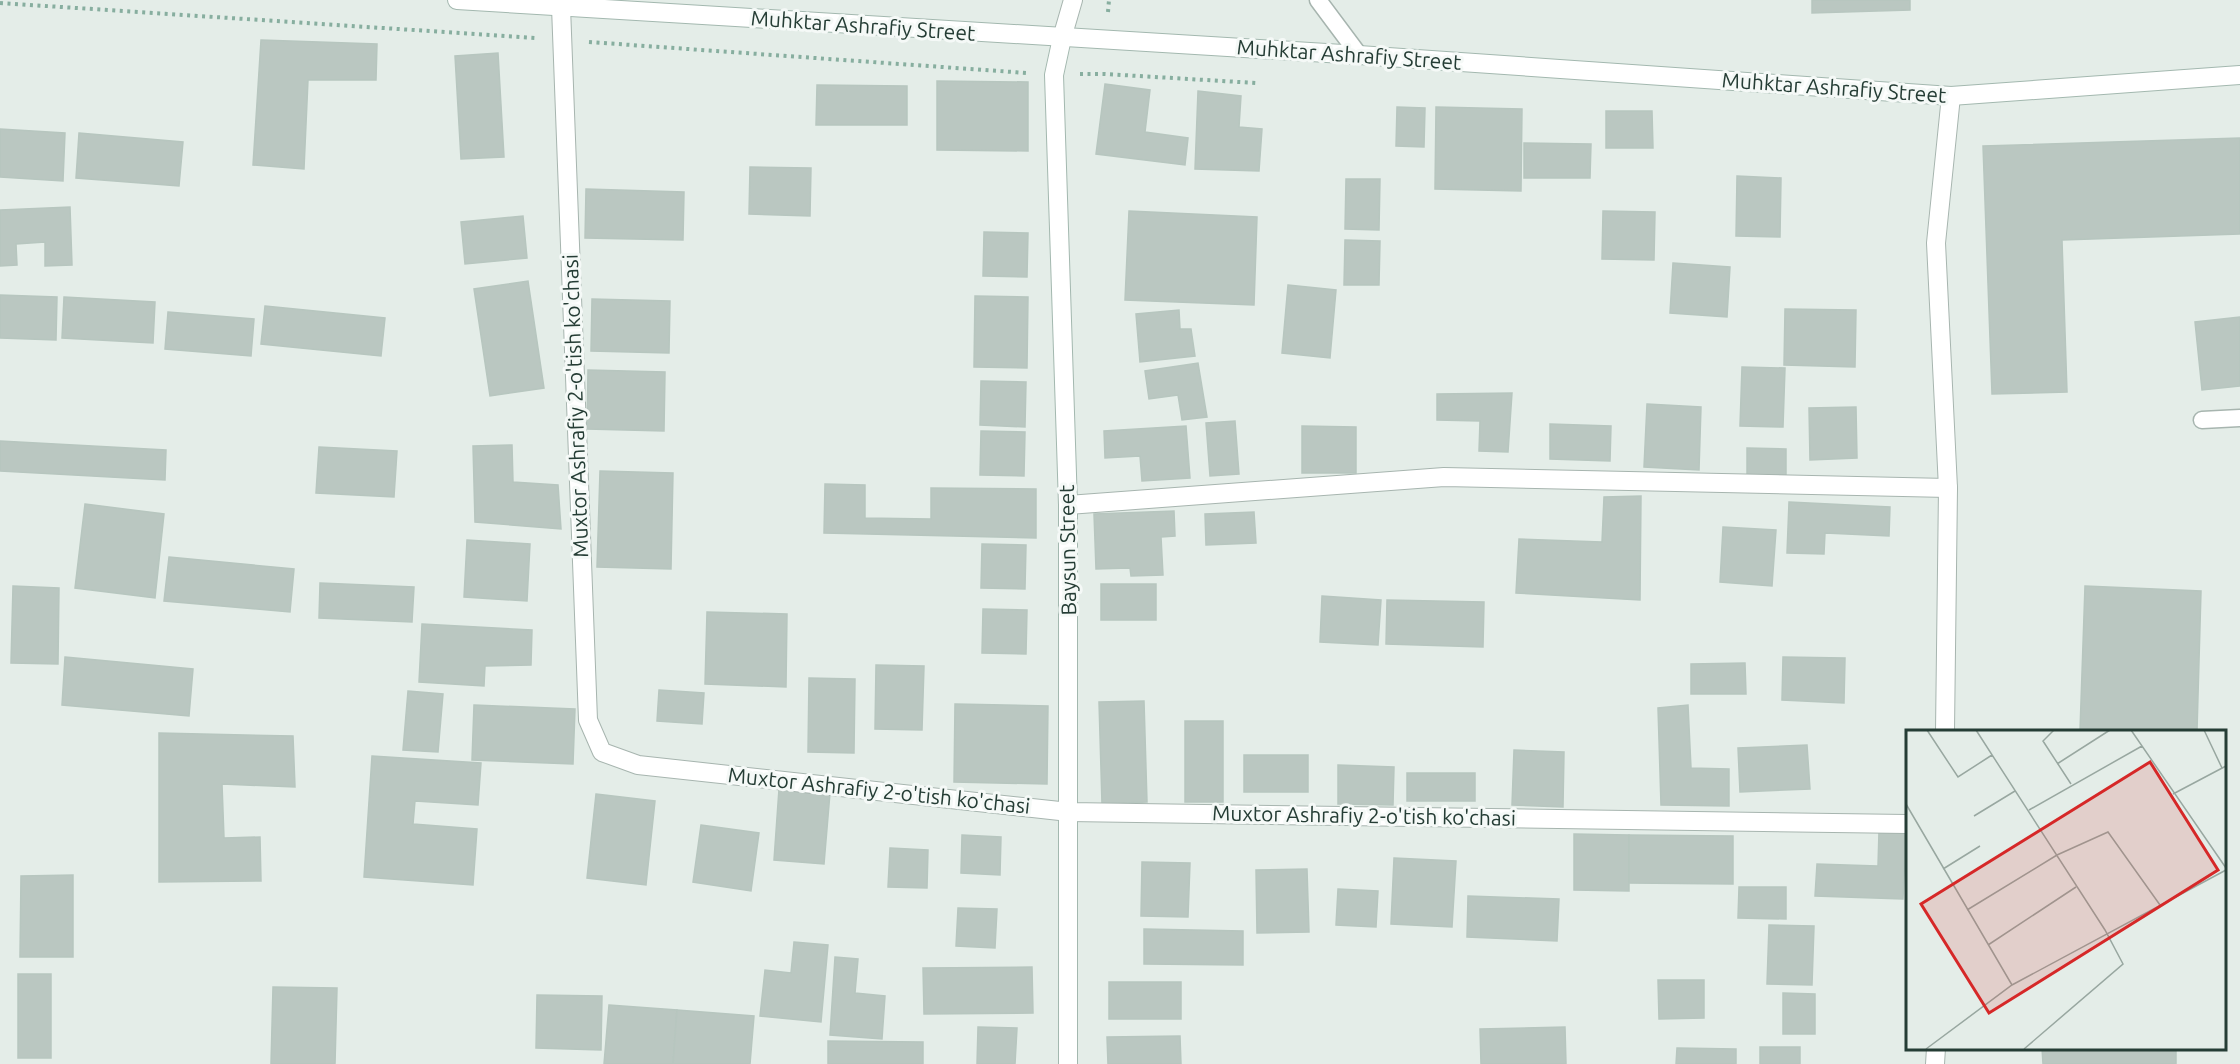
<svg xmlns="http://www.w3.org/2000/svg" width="2240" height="1064" font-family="Ubuntu,sans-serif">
<rect width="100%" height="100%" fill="#e4ede8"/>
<g fill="#bac7c1" stroke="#b7c6bf" stroke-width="1.5">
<path d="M1812,0H1910V10L1812,13Z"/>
<path d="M261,40L377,44L376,80H308L304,169L253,165Z"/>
<path d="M498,53L504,157L461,159L455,56Z"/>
<path d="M937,81L1028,82V151L937,150Z"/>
<path d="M1105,84L1150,90L1145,132L1188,138L1185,165L1096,154Z"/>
<path d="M817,85L907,86V125H816Z"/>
<path d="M1198,91L1241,96L1239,127L1262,129L1259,171L1195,169Z"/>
<path d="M1397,107L1425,108L1424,147L1396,146Z"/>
<path d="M1436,107L1522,109L1521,191L1435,189Z"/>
<path d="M1606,111H1652L1653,148H1606Z"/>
<path d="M0,129L65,133L63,181L0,177Z"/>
<path d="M79,133L183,142L179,186L76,178Z"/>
<path d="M2240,138V234L2062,240L2067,392L1992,394L1983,146Z"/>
<path d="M1524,143L1591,144L1590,178H1524Z"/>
<path d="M750,167L811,168L810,216L749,214Z"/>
<path d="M1737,176L1781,178L1780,237L1736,236Z"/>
<path d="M1346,179H1380L1379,230L1345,229Z"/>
<path d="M586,189L684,192L683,240L585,238Z"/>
<path d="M70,207L72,265L45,266V242L16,244L17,265L0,266V210Z"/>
<path d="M1129,211L1257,217L1254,305L1125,300Z"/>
<path d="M1603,211L1655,212L1654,260L1602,259Z"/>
<path d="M523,216L527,258L465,264L461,222Z"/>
<path d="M984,232L1028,233L1027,277L983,276Z"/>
<path d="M1345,240L1380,241L1379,285H1344Z"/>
<path d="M1673,263L1730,267L1727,317L1670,313Z"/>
<path d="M528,281L544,388L490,396L474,289Z"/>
<path d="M1288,285L1336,290L1330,358L1282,353Z"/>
<path d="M0,295L57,297L56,340L0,338Z"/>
<path d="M975,296L1028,297L1027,368L974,367Z"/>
<path d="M64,297L155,302L153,343L62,338Z"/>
<path d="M592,299L670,301L669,353L591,351Z"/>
<path d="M265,306L385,318L381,356L261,344Z"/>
<path d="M1785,309L1856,310L1855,367L1784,365Z"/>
<path d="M1179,310L1180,329H1191L1195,356L1140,362L1136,314Z"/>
<path d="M168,312L254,319L251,356L165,349Z"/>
<path d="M2240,317V386L2202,390L2195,322Z"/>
<path d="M1198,363L1207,417L1182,420L1178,395L1149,399L1145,371Z"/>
<path d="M1742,367L1785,368L1783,427L1740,426Z"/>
<path d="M588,370L665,372L664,431L587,429Z"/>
<path d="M981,381L1026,382L1025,427L980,425Z"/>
<path d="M1512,393L1508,452L1479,451L1480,421L1437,420V394Z"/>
<path d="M1647,404L1701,407L1699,470L1644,467Z"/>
<path d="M1856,407L1857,458L1810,460L1809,408Z"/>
<path d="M1235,421L1239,474L1210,476L1206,423Z"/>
<path d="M1550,424L1611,426L1610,461L1550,459Z"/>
<path d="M1186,426L1190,478L1142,481L1140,456L1105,458L1104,431Z"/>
<path d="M1302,426L1356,427V473H1302Z"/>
<path d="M981,431L1025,432L1024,476L980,475Z"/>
<path d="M0,441L166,450L165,480L0,471Z"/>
<path d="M512,445L513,482L558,485L561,529L475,522L473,446Z"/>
<path d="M319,447L397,451L394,497L316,493Z"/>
<path d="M1747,448L1786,449V476L1747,475Z"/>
<path d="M600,471L673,473L671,569L597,567Z"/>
<path d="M825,484L865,485V518L931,519V488L1036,489V538L824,533Z"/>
<path d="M1641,496L1640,600L1516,593L1519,539L1602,542L1604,497Z"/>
<path d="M1789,502L1890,507L1889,536L1825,533L1824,554L1787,553Z"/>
<path d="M85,504L164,514L155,598L75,588Z"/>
<path d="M1174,511L1175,536L1161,537L1163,575L1131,576L1130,568L1096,569L1094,514Z"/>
<path d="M1254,512L1256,543L1206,545L1205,514Z"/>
<path d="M1723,527L1776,530L1772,586L1720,582Z"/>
<path d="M467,540L530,544L527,601L464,597Z"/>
<path d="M982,544L1026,545L1025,589L981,588Z"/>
<path d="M169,557L294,569L290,612L164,601Z"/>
<path d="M320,583L414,587L412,622L319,618Z"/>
<rect x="1101" y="584" width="55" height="36"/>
<path d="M13,586L59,588L58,664L11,663Z"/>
<path d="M2085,586L2201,591L2197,731H2080Z"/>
<path d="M1322,596L1381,600L1378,645L1320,642Z"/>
<path d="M1387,600L1484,602L1483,647L1386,644Z"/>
<path d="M983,609L1027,610L1026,654L982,653Z"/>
<path d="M707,612L787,614L786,687L705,684Z"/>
<path d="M422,624L532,630L531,665L485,666L484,686L419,682Z"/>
<path d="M65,657L193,669L189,716L62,705Z"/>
<path d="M1783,657L1845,658L1844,703L1782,700Z"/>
<path d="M1745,663L1746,694H1691V664Z"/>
<path d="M876,665L924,666L922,730L875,729Z"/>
<path d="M809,678L855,679L854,753L808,752Z"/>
<path d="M659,690L704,693L702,724L657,721Z"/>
<path d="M408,691L443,694L438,752L403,750Z"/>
<path d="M1144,701L1147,802L1102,804L1099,702Z"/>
<path d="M955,704L1048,706L1047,784L954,782Z"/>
<path d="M474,705L575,709L573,764L472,760Z"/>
<path d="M1688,705L1691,768L1729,769V806L1661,805L1658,708Z"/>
<rect x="1185" y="721" width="38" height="81"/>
<path d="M159,733L293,736L295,787L222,784L224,838L260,837L261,881L159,882Z"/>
<path d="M1807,745L1810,789L1740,792L1738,748Z"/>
<path d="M1514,750L1564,752L1563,807L1512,805Z"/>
<rect x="1244" y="755" width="64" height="37"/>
<path d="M372,756L481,763L478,805L415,801L413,824L477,829L473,885L364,877Z"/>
<path d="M1338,765L1394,767L1393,805L1338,804Z"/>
<rect x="1407" y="773" width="68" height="28"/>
<path d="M779,789L830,793L824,864L774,860Z"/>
<path d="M596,794L655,801L646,885L587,878Z"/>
<path d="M701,825L759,833L751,891L693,882Z"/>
<path d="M1879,831L1906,832L1903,899L1815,896L1817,864L1878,866Z"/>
<path d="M1574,834L1629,835V891L1574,890Z"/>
<path d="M962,835L1001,837L1000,875L961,873Z"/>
<path d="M1629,835L1733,836V884L1629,883Z"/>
<path d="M890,848L928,850L927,888L888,887Z"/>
<path d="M1394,858L1456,861L1452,927L1391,924Z"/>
<path d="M1142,862L1190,863L1188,917L1141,916Z"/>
<path d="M1307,869L1309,932L1257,933L1256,870Z"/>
<path d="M73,875V957H20L21,876Z"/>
<path d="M1739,887H1786V919L1738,918Z"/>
<path d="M1338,889L1378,891L1376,927L1336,925Z"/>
<path d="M1468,896L1559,899L1557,941L1467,937Z"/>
<path d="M958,908L997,909L995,948L956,946Z"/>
<path d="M1769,925L1814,926L1812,985L1767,984Z"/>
<path d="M1144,929L1243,931V965L1144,964Z"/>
<path d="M794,942L828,945L821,1022L760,1016L765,970L791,973Z"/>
<path d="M835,957L858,959L855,993L885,996L882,1039L830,1035Z"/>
<path d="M1032,967L1033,1013L924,1014L923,968Z"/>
<rect x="18" y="974" width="33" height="84"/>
<path d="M1658,980H1704V1018L1659,1019Z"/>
<rect x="1109" y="982" width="72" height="37"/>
<path d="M273,987L337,988L335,1064H271Z"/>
<path d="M1783,993L1815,994V1034H1783Z"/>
<path d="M537,995L602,996L601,1050L536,1048Z"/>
<path d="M609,1005L677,1010L673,1064H604Z"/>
<path d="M677,1010L754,1016L750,1064H673Z"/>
<path d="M978,1027L1017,1028L1015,1064H977Z"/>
<path d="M1565,1027L1566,1064H1481L1480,1029Z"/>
<path d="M1180,1036L1181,1064H1108L1107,1037Z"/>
<path d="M828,1041L923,1042V1064H828Z"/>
<rect x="1760" y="1047" width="40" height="17"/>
<path d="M1677,1048L1736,1049V1064H1676Z"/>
<path d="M2042,1048H2176V1064H2043Z"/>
</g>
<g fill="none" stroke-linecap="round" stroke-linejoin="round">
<g stroke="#a7b5af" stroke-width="19">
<g id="lane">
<path d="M1318,0L1359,55"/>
<path d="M2202,420L2240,418"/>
</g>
</g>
<g stroke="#a7b5af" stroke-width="20">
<g id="street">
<path d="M561,7L588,720L602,752L638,765L1069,812L1907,824"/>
<path d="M1062,38L1073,0"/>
<path d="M1068,505L1444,477L1948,488"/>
<path d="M1945,731L1948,488L1936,243L1951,96"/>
<path d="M1935,1064L1936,1048"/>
</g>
</g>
<g stroke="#a3b8af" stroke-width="20">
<g id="secondary">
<path d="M457,0L1359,55L1951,96L2240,75"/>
<path d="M1062,38L1054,75L1068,505V1064"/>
</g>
</g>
<g stroke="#87ae9f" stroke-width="4" stroke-dasharray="3 4.5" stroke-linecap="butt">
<path d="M0,3L536,38"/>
<path d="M1108,12L1109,0"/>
<path d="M589,42L1027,73"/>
<path d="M1080,74H1105L1256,83"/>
</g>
<use href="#lane" stroke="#fff" stroke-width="16"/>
<use href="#street" stroke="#fff" stroke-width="18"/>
<use href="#secondary" stroke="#fff" stroke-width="18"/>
</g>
<g text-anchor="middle" stroke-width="6" stroke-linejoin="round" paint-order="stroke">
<g font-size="21" fill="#253d35" stroke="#f5f9f7">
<text transform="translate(863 26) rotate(4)" y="7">Muhktar Ashrafiy Street</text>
<text transform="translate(1349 55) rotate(4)" y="7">Muhktar Ashrafiy Street</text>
<text transform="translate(1834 88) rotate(4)" y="7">Muhktar Ashrafiy Street</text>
<text transform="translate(576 406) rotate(-92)" y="7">Muxtor Ashrafiy 2-o'tish ko'chasi</text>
<text transform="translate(1068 550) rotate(-91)" y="7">Bаysun Street</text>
<text transform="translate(879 791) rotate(6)" y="7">Muxtor Ashrafiy 2-o'tish ko'chasi</text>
<text transform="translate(1364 816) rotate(1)" y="7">Muxtor Ashrafiy 2-o'tish ko'chasi</text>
</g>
</g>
<g transform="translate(1906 730)">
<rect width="320" height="320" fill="#e4ede8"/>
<path fill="none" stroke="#98a7a0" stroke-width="1.5" d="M21,0L52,47L86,25M70,0L199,200L217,234L118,319M148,0L137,11L165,54M225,0L320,138M298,0L316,38M151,34L204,0M267,64L320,36M0,74L106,255M123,80L236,16M68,86L109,61M37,139L74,116M61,180L151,125L202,102L254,175M82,215L170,157M20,319L106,255L320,140"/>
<path fill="#d62828" fill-opacity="0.15" stroke="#d62828" stroke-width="3" d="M244,32L312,140L83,283L15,174Z"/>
<rect width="320" height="320" fill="none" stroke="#253d35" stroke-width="3"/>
</g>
</svg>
